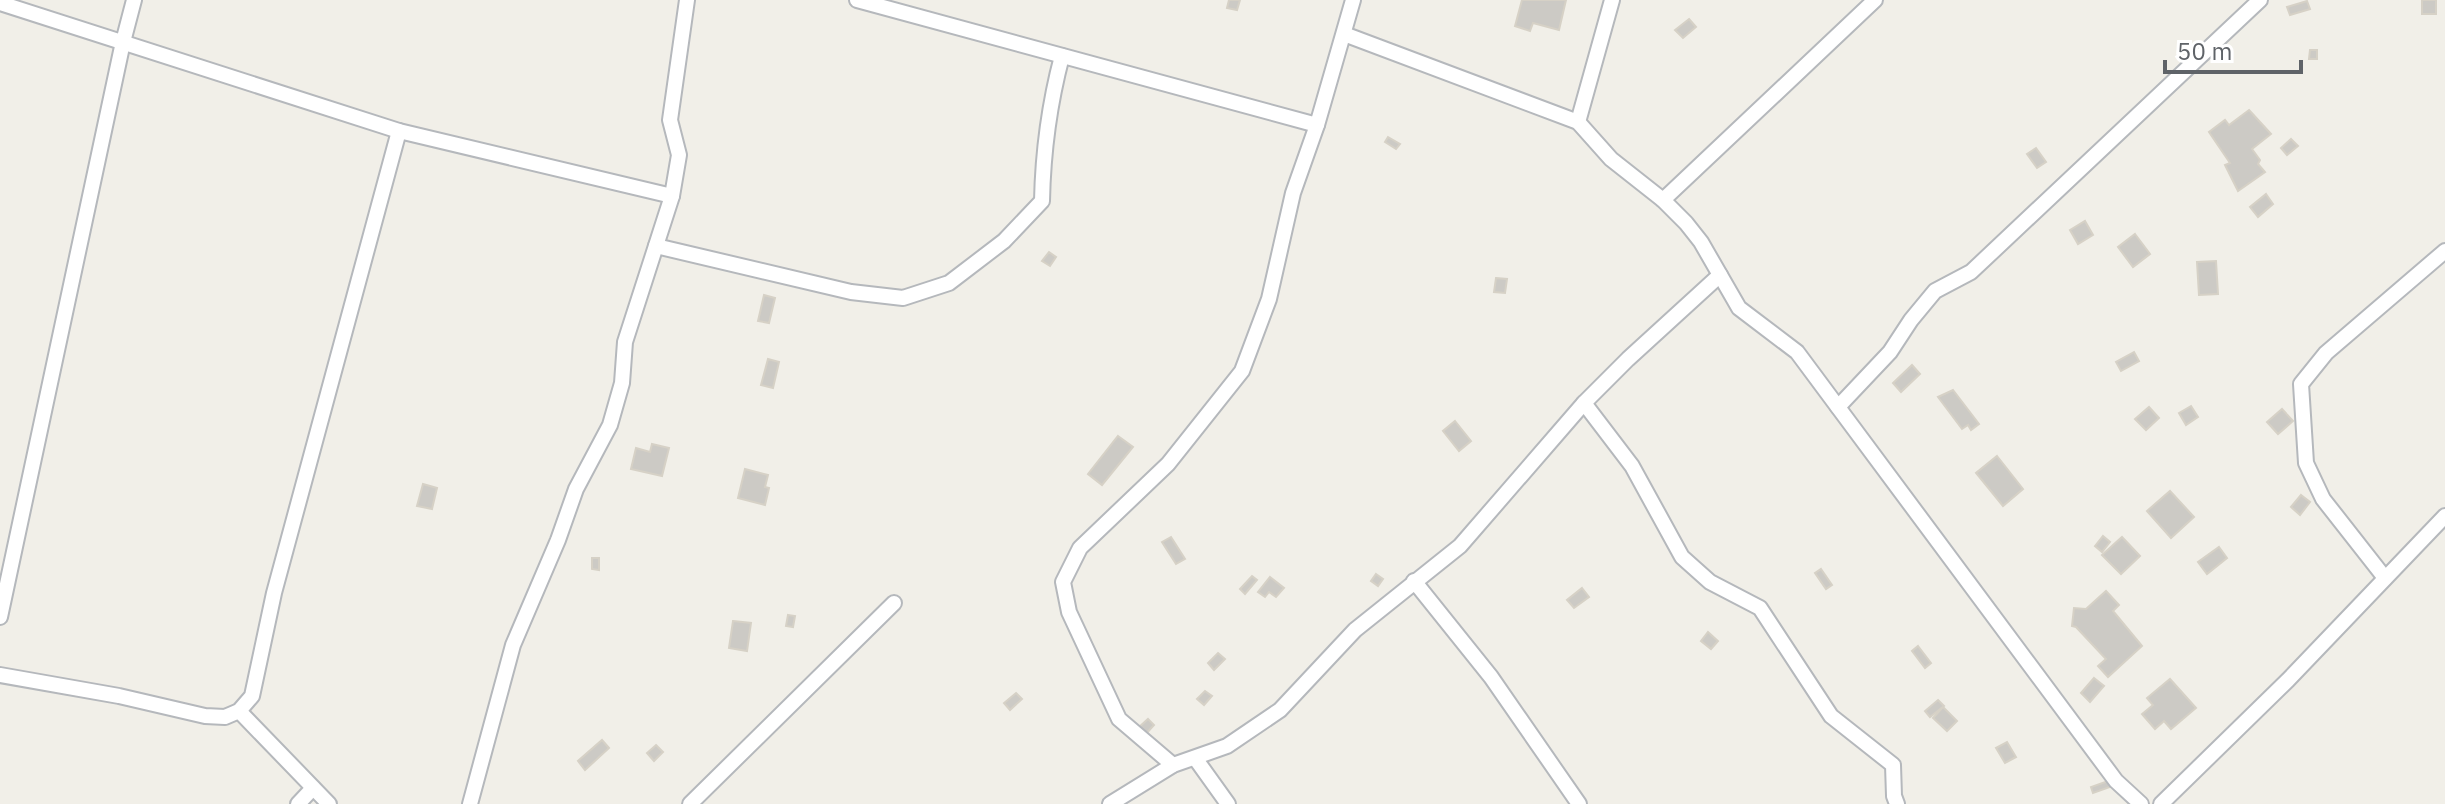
<svg xmlns="http://www.w3.org/2000/svg" width="2445" height="804" font-family="'IBM Plex Sans',sans-serif">
<rect width="100%" height="100%" fill="#f1efe8"/>
<g fill="#cccac5" stroke="#d6d1c6" stroke-width="2">
<path d="M1229,0H1240L1237,10L1227,8Z"/>
<path d="M1522,0H1566L1559,30L1533,23L1530,31L1515,26Z"/>
<rect x="2422" y="0" width="14" height="14"/>
<path d="M2307,1L2310,9L2290,15L2287,7Z"/>
<path d="M1689,19L1696,27L1683,38L1675,30Z"/>
<path d="M2310,50H2317V59H2309Z"/>
<path d="M2249,110L2271,134L2252,149L2260,160L2258,164L2265,172L2238,191L2225,165L2230,163L2209,132L2225,120L2229,125Z"/>
<path d="M1388,137L1400,144L1396,149L1385,142Z"/>
<path d="M2291,139L2298,146L2287,155L2281,148Z"/>
<path d="M2036,148L2046,162L2037,168L2027,154Z"/>
<path d="M2266,194L2273,204L2258,217L2250,207Z"/>
<path d="M2085,221L2093,235L2078,244L2070,230Z"/>
<path d="M2135,234L2150,254L2133,267L2118,247Z"/>
<path d="M1049,252L1056,257L1050,266L1042,261Z"/>
<path d="M2216,261L2218,294L2199,295L2197,262Z"/>
<path d="M1496,278L1507,279L1505,293L1494,292Z"/>
<path d="M764,295L775,298L769,323L758,321Z"/>
<path d="M2134,352L2139,361L2121,371L2116,362Z"/>
<path d="M768,359L779,362L773,388L761,385Z"/>
<path d="M1912,365L1920,374L1901,392L1893,383Z"/>
<path d="M1953,390L1979,424L1971,430L1968,425L1962,429L1938,397Z"/>
<path d="M2191,406L2198,417L2186,425L2179,413Z"/>
<path d="M2149,407L2159,418L2146,430L2135,419Z"/>
<path d="M2282,409L2293,421L2278,434L2267,422Z"/>
<path d="M1455,421L1471,441L1459,451L1443,431Z"/>
<path d="M1118,436L1133,447L1102,485L1088,474Z"/>
<path d="M652,444L669,448L662,476L631,469L636,448L650,452Z"/>
<path d="M1997,456L2023,489L2003,506L1976,473Z"/>
<path d="M745,469L768,475L765,487L769,488L765,505L738,498Z"/>
<path d="M423,484L437,488L432,509L417,506Z"/>
<path d="M2170,491L2194,517L2171,538L2147,511Z"/>
<path d="M2301,495L2310,502L2300,515L2291,507Z"/>
<path d="M2103,536L2110,542L2102,552L2095,546Z"/>
<path d="M1171,537L1185,559L1176,564L1162,542Z"/>
<path d="M2122,537L2140,556L2121,574L2102,555Z"/>
<path d="M2219,547L2227,558L2207,574L2198,562Z"/>
<path d="M592,558H599V570L592,569Z"/>
<path d="M1821,569L1832,585L1826,589L1815,573Z"/>
<path d="M1376,574L1383,579L1378,586L1371,581Z"/>
<path d="M1252,576L1257,580L1245,594L1240,589Z"/>
<path d="M1270,577L1284,588L1276,597L1269,592L1265,597L1258,592Z"/>
<path d="M1582,588L1589,597L1574,608L1567,600Z"/>
<path d="M2106,591L2119,605L2113,611L2142,646L2108,677L2098,666L2106,659L2076,627L2072,626L2074,608L2086,609Z"/>
<path d="M788,615L795,616L793,627L786,626Z"/>
<path d="M733,621L751,623L747,651L729,648Z"/>
<path d="M1708,632L1718,641L1711,649L1701,641Z"/>
<path d="M1918,646L1931,663L1925,668L1912,651Z"/>
<path d="M1218,653L1225,659L1214,670L1208,663Z"/>
<path d="M2094,678L2104,686L2090,702L2081,693Z"/>
<path d="M2170,679L2196,708L2171,729L2164,721L2155,729L2142,714L2153,705L2147,698Z"/>
<path d="M1205,691L1212,696L1204,705L1197,699Z"/>
<path d="M1016,693L1022,699L1010,710L1004,703Z"/>
<path d="M1938,700L1944,706L1930,717L1925,711Z"/>
<path d="M1943,707L1957,721L1947,731L1933,718Z"/>
<path d="M1148,719L1154,725L1145,735L1138,728Z"/>
<path d="M602,740L609,748L585,770L578,761Z"/>
<path d="M2007,742L2016,757L2005,763L1996,748Z"/>
<path d="M656,745L663,752L654,761L647,753Z"/>
<path d="M2108,781L2110,787L2093,793L2091,787Z"/>
</g>
<g fill="none" stroke-linecap="round" stroke-linejoin="round">
<g stroke="#b5b8bc" stroke-width="18">
<g id="minor">
<path d="M857,0L1317,125"/>
<path d="M0,3L399,131L672,196"/>
<path d="M1344,34L1578,122L1611,159L1663,200L1686,223L1701,242L1739,308L1797,352L2116,781L2141,804"/>
<path d="M1578,122L1612,0"/>
<path d="M1663,200L1875,0"/>
<path d="M656,246L851,292L903,298L949,283L1004,241L1042,201C1043,151 1049,105 1062,56"/>
<path d="M1584,403L1632,466L1682,557L1710,582L1760,608L1831,716L1893,765L1894,796L1897,804"/>
<path d="M1838,407L1890,352L1911,320L1935,291L1971,272L2260,0"/>
<path d="M2385,578L2323,499L2306,463L2301,384L2326,353L2445,251"/>
<path d="M1414,581L1491,677L1579,804"/>
<path d="M0,617L123,42L134,0"/>
<path d="M0,675L119,696L205,716L225,717L239,711L252,696L274,593L399,131"/>
<path d="M239,711L329,804"/>
<path d="M1195,758L1228,804"/>
<path d="M1173,765L1119,719L1069,612L1063,582L1080,548L1168,464L1242,371L1269,299L1293,193L1317,125L1353,0"/>
<path d="M298,804L313,788"/>
<path d="M470,804L513,645L558,540L576,489L610,425L622,383L625,342L672,196L679,155L670,120L687,0"/>
<path d="M690,804L894,603"/>
<path d="M1110,804L1173,765L1227,746L1280,710L1355,630L1460,546L1584,403L1628,359L1720,275"/>
<path d="M2161,804L2288,680L2445,516"/>
</g>
</g>
<use href="#minor" stroke="#fff" stroke-width="14"/>
</g>
<path d="M2165 60v12h136v-12" fill="none" stroke="#5f6368" stroke-width="4"/>
<text x="2177" y="60" font-size="24" fill="#5f6368" stroke="#ffffff" stroke-width="6" paint-order="stroke">50 m</text>
</svg>
